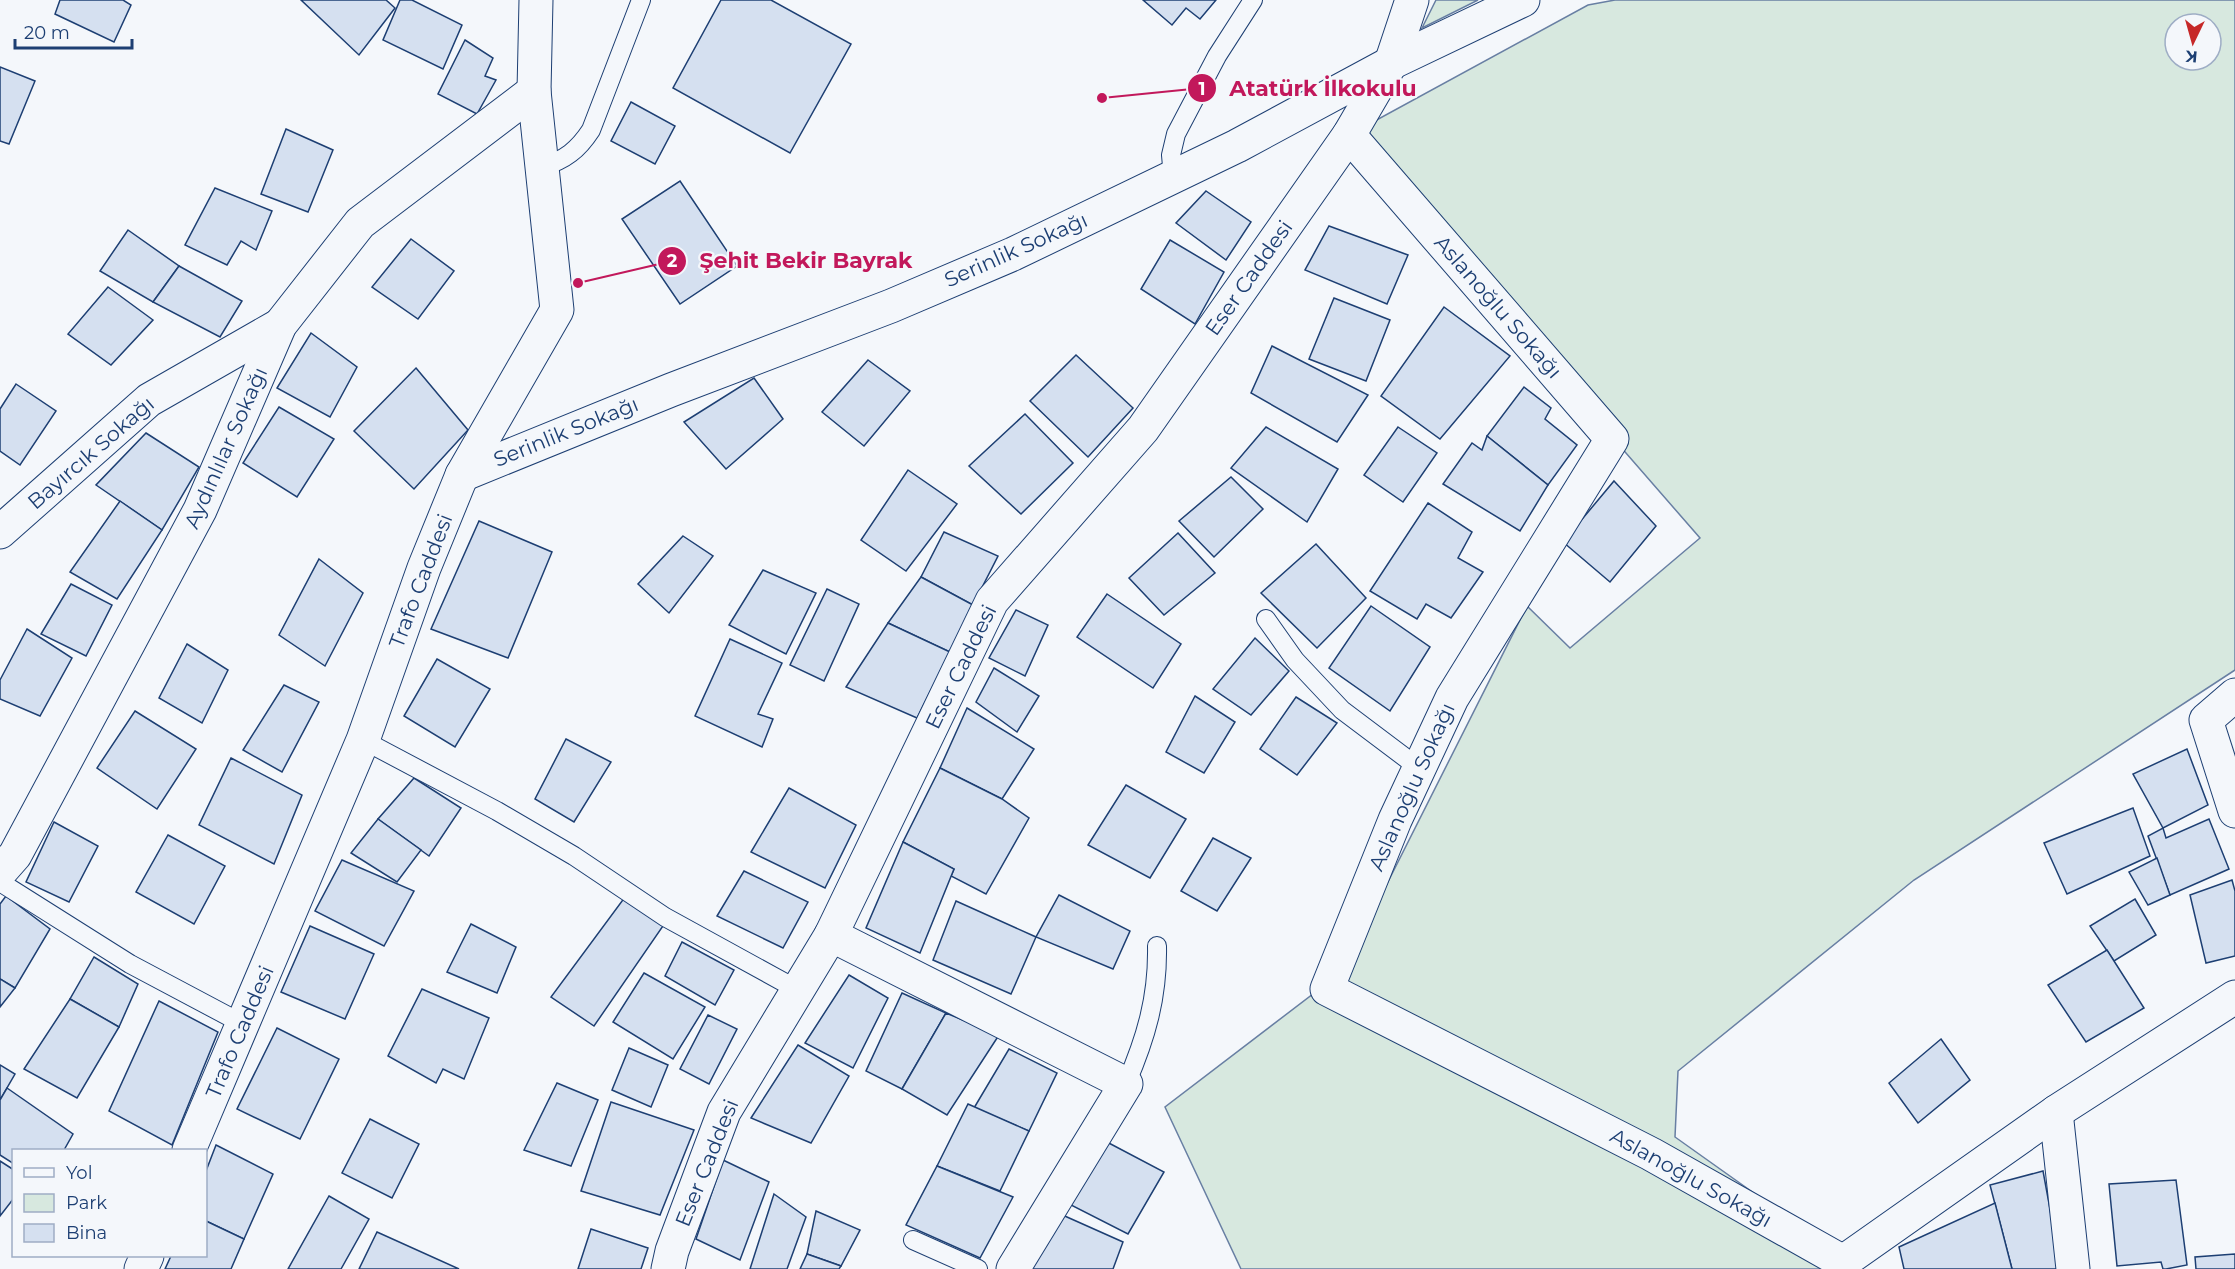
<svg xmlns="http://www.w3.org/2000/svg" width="2235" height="1269" font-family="Montserrat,sans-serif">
<rect width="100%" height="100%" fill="#f4f7fb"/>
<g fill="#d7e8df" stroke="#687fa3" stroke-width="1.5" fill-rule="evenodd">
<path d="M1436,0H1478L1422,28Z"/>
<path d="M1615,0H2235V670L1914,880L1678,1071L1675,1137L1827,1245L1829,1269H1241L1165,1107L1343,971L1527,606L1570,648L1700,538L1349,135L1588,5ZM2175,24H2211V60H2175Z"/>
</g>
<g fill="#d5e0f0" stroke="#1d3f73" stroke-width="1.5">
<path d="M60,0H123L131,5L114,42L55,14Z"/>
<path d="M301,0H386L395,8L359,55Z"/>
<path d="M400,0H412L462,25L443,69L383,40Z"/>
<path d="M721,0H771L851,44L790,153L673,88Z"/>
<path d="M1143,0H1216L1200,19L1186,8L1172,25Z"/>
<path d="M465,40L493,58L485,76L496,80L477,114L438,94Z"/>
<path d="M0,67L35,81L9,144L0,141Z"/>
<path d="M631,102L675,126L655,164L611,141Z"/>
<path d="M286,129L333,150L308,212L261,194Z"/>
<path d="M680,181L737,266L680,304L622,219Z"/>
<path d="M215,188L272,211L256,250L241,241L227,265L185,245Z"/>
<path d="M1206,191L1251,222L1226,260L1176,223Z"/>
<path d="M1329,226L1408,255L1387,304L1305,270Z"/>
<path d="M128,230L179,266L153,302L100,271Z"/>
<path d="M411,239L454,271L418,319L372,287Z"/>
<path d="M1170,240L1224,272L1195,324L1141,289Z"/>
<path d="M179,266L242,301L220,337L153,302Z"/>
<path d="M108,287L153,320L111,365L68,334Z"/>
<path d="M1334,298L1390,320L1366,381L1309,359Z"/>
<path d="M1444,307L1510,356L1440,439L1381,396Z"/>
<path d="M311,333L357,367L330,417L277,388Z"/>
<path d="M1272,346L1368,395L1337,442L1251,393Z"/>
<path d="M1076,355L1133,408L1088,457L1030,401Z"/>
<path d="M868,360L910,391L864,446L822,412Z"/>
<path d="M416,368L468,430L414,489L354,431Z"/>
<path d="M754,378L783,419L726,469L684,422Z"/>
<path d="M16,384L56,411L20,465L0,451V409Z"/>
<path d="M1524,387L1551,408L1545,419L1577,445L1548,485L1487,436Z"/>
<path d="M279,407L334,439L297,497L243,463Z"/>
<path d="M1025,414L1073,463L1021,514L969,466Z"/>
<path d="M1266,427L1338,469L1307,522L1231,468Z"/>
<path d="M1398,427L1437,453L1403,502L1364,475Z"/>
<path d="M146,433L199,467L162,530L96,485Z"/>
<path d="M1487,436L1548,485L1520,531L1443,484L1472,443L1482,450Z"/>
<path d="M908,470L957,504L906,571L861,540Z"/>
<path d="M1231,477L1263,509L1214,557L1179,521Z"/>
<path d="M1614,481L1656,526L1610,582L1563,542Z"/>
<path d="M120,501L162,530L117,599L70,572Z"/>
<path d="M1428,503L1472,532L1458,558L1483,572L1451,618L1426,604L1417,619L1370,591Z"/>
<path d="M479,521L552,552L508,658L431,629Z"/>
<path d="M944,532L998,556L973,605L921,577Z"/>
<path d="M1178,533L1215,573L1164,615L1129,578Z"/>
<path d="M683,536L713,556L669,613L638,584Z"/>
<path d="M1316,544L1366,598L1317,648L1261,593Z"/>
<path d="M319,559L363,593L325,666L279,635Z"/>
<path d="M763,570L816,593L786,654L729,625Z"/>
<path d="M921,577L973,605L950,652L888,623Z"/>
<path d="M71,584L112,605L86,656L41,634Z"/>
<path d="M827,589L859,604L824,681L790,665Z"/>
<path d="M1107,594L1181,644L1153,688L1077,637Z"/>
<path d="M1371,606L1430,647L1390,711L1329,668Z"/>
<path d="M1016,610L1048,625L1025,676L989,658Z"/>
<path d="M888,623L950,652L917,718L846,687Z"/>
<path d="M27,629L72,658L40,716L0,699V680Z"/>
<path d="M1255,638L1289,671L1251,715L1213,689Z"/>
<path d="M730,639L782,663L758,714L773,719L762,747L695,716Z"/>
<path d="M187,644L228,670L202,723L159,698Z"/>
<path d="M437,659L490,689L455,747L404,716Z"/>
<path d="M994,668L1039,696L1017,732L976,702Z"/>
<path d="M284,685L319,702L282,772L243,750Z"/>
<path d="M1195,696L1235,722L1204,773L1166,752Z"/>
<path d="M1296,697L1337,723L1297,775L1260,749Z"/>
<path d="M967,708L1034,749L1002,799L940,768Z"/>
<path d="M135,711L196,749L157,809L97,768Z"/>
<path d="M566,739L611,762L574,822L535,799Z"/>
<path d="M2187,749L2208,805L2163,828L2133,774Z"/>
<path d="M231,758L302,795L274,864L199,825Z"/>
<path d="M940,768L1002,799L1029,818L986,894L951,876L954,869L903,842Z"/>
<path d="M414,778L461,808L429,856L378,819Z"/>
<path d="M1126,785L1186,819L1150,878L1088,845Z"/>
<path d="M789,788L856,825L825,888L751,852Z"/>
<path d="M2133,808L2150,856L2067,894L2044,843Z"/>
<path d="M378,819L421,850L397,882L351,853Z"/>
<path d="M2209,819L2229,869L2170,895L2148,836L2163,828L2166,838Z"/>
<path d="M54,822L98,846L69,902L26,882Z"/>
<path d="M168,835L225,866L194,924L136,892Z"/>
<path d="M1213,838L1251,858L1217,911L1181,891Z"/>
<path d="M903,842L954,869L920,953L866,928Z"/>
<path d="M2157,858L2170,895L2148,905L2129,872Z"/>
<path d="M342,860L414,891L384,946L315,911Z"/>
<path d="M744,871L808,902L783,948L717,916Z"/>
<path d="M2232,880L2235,891V956L2206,963L2190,895Z"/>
<path d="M1059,895L1130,931L1113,969L1036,937Z"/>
<path d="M6,896L50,929L15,988L0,979V904Z"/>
<path d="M625,897L663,926L594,1026L551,997Z"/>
<path d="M2135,899L2156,935L2114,961L2090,926Z"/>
<path d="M956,901L1036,937L1011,994L933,960Z"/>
<path d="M471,924L516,947L497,993L447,972Z"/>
<path d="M310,926L374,954L345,1019L281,992Z"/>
<path d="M682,942L734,970L715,1005L665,976Z"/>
<path d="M2107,950L2144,1008L2086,1042L2048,985Z"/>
<path d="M94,957L138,984L119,1027L70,999Z"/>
<path d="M644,973L705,1007L673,1059L613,1022Z"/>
<path d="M849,975L888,998L853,1068L805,1043Z"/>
<path d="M0,979L15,988L0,1007Z"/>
<path d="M422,989L489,1018L464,1079L443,1069L436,1083L388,1056Z"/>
<path d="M902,993L946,1013L902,1089L866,1071Z"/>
<path d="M70,999L119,1027L77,1098L24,1069Z"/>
<path d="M159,1001L218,1032L172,1145L109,1111Z"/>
<path d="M946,1013L999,1035L947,1115L902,1089Z"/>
<path d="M708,1015L737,1029L709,1084L680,1069Z"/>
<path d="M277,1028L339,1059L300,1139L237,1109Z"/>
<path d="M1941,1039L1970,1080L1918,1123L1889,1083Z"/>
<path d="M798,1045L849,1076L811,1143L751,1118Z"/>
<path d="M629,1048L668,1065L651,1107L612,1090Z"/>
<path d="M1009,1049L1057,1073L1029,1131L974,1108Z"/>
<path d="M0,1065L15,1074L0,1100Z"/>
<path d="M557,1083L598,1100L571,1166L524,1150Z"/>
<path d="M7,1088L73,1134L64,1150H14V1164L0,1155V1100Z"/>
<path d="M611,1102L694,1130L660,1215L581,1191Z"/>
<path d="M968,1104L1029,1131L1000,1191L937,1166Z"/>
<path d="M370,1119L419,1144L392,1198L342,1173Z"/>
<path d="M1105,1141L1164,1172L1128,1234L1069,1204Z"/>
<path d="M216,1145L273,1174L244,1239L206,1221V1171Z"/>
<path d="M723,1160L769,1182L740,1260L696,1239Z"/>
<path d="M0,1161L14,1170V1198L0,1216Z"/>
<path d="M937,1166L1013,1197L980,1258L906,1225Z"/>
<path d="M2043,1171L2061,1269H2012L1990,1185Z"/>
<path d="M2176,1180L2187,1265L2166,1269H2163L2161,1262L2117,1266L2109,1184Z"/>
<path d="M774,1194L806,1217L787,1269H750Z"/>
<path d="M329,1196L369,1219L341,1269H288Z"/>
<path d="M1995,1203L2012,1269H1904L1899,1247Z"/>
<path d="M816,1211L860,1230L841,1266L807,1254Z"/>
<path d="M1058,1213L1123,1242L1113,1269H1025Z"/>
<path d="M206,1221L244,1239L231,1269H165L171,1256H206Z"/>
<path d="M591,1229L648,1248L641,1269H578Z"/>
<path d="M377,1232L459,1269H359Z"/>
<path d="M807,1254L841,1266L839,1269H800Z"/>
<path d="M2235,1254V1269H2196L2195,1257Z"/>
</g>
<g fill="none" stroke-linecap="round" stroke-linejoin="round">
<g stroke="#1d3f73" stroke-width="20">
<g id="service">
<path d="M542,167C565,160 578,150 591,130L641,0"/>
<path d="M1173,177L1171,155L1176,134L1217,56L1253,0"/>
<path d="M1266,619L1295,660L1342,710L1419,768"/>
<path d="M363,740L497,811L574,856L665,917L798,990"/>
<path d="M0,882L130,964L243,1024"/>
<path d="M1126,1084C1146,1038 1158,997 1157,946"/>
<path d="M913,1240L978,1269"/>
</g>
</g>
<g stroke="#1d3f73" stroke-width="35">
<g id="minor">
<path d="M1349,135L1612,439L1452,698L1395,820L1327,989L1651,1154L1843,1262"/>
<path d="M462,475L671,390L891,306L1013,254L1237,146L1391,63L1523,0"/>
<path d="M0,532L149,400L280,325"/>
<path d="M2235,695L2206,720L2235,811"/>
<path d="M0,872L15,855L200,510L280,325L360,223L534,91"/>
<path d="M831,935L1126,1084L1013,1269"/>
<path d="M2056,1112L2073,1269"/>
<path d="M189,1150L363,740L424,568L462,475L557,310L534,91L536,0"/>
<path d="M141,1269L147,1256"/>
<path d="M668,1269L672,1251L724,1112L831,935L992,601L1143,429L1349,135L1391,63L1412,0"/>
<path d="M1843,1269V1262L2056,1112L2235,997"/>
</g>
</g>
<use href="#service" stroke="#f4f7fb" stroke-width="18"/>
<use href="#minor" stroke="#f4f7fb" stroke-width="33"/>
</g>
<g text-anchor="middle" stroke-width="4.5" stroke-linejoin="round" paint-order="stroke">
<g font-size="21" fill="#1d3f73" stroke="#f4f7fb">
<text transform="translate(1016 250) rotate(-24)" y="7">Serinlik Sokağı</text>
<text transform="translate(1249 278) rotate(-55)" y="7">Eser Caddesi</text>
<text transform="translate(1498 307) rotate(49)" y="7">Aslanoğlu Sokağı</text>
<text transform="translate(566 432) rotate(-22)" y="7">Serinlik Sokağı</text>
<text transform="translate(226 448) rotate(-66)" y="7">Aydınlılar Sokağı</text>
<text transform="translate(91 453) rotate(-41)" y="7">Bayırcık Sokağı</text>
<text transform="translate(421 581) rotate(-69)" y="7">Trafo Caddesi</text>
<text transform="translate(961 667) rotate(-64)" y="7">Eser Caddesi</text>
<text transform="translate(1412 787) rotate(-66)" y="7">Aslanoğlu Sokağı</text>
<text transform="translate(240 1032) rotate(-67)" y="7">Trafo Caddesi</text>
<text transform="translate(707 1163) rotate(-68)" y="7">Eser Caddesi</text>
<text transform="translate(1691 1178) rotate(29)" y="7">Aslanoğlu Sokağı</text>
</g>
</g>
<path fill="none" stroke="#c2185b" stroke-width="2" d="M1102 98L1202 88M578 283L672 261"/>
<g fill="#c2185b" stroke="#f4f7fb" stroke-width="2">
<circle cx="1102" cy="98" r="6"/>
<circle cx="578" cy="283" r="6"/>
<circle cx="1202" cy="88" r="15"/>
<circle cx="672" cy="261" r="15"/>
</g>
<g font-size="18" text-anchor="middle" font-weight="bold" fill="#fff">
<text x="1202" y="95">1</text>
<text x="672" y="267">2</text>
</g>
<g font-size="22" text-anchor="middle" font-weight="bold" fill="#c2185b" stroke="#f4f7fb" stroke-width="4.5" stroke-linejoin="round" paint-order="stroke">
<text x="1323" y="96">Atatürk İlkokulu</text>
<text x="806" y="268">Şehit Bekir Bayrak</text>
</g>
<rect x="12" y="1149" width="195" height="108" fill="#f4f7fb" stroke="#9eadc5" stroke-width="1.5"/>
<rect x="24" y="1168" width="30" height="9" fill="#f4f7fb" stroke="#9eadc5" stroke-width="1.5"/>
<text x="66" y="1179" font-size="18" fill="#1d3f73">Yol</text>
<rect x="24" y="1194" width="30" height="18" fill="#d7e8df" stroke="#9eadc5" stroke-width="1.5"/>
<text x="66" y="1209" font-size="18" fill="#1d3f73">Park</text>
<rect x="24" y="1224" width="30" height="18" fill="#d5e0f0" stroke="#9eadc5" stroke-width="1.5"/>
<text x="66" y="1239" font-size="18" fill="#1d3f73">Bina</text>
<g transform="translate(2193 42) rotate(185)"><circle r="28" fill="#f4f7fb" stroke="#9eadc5" stroke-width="1.5"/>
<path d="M0-4.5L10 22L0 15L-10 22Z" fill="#c62828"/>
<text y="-9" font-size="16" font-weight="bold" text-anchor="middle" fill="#1d3f73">K</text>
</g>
<path d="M15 39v9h117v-9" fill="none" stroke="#1d3f73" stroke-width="3"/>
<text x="24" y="39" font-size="18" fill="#1d3f73" stroke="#f4f7fb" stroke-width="4.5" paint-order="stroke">20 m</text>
</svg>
